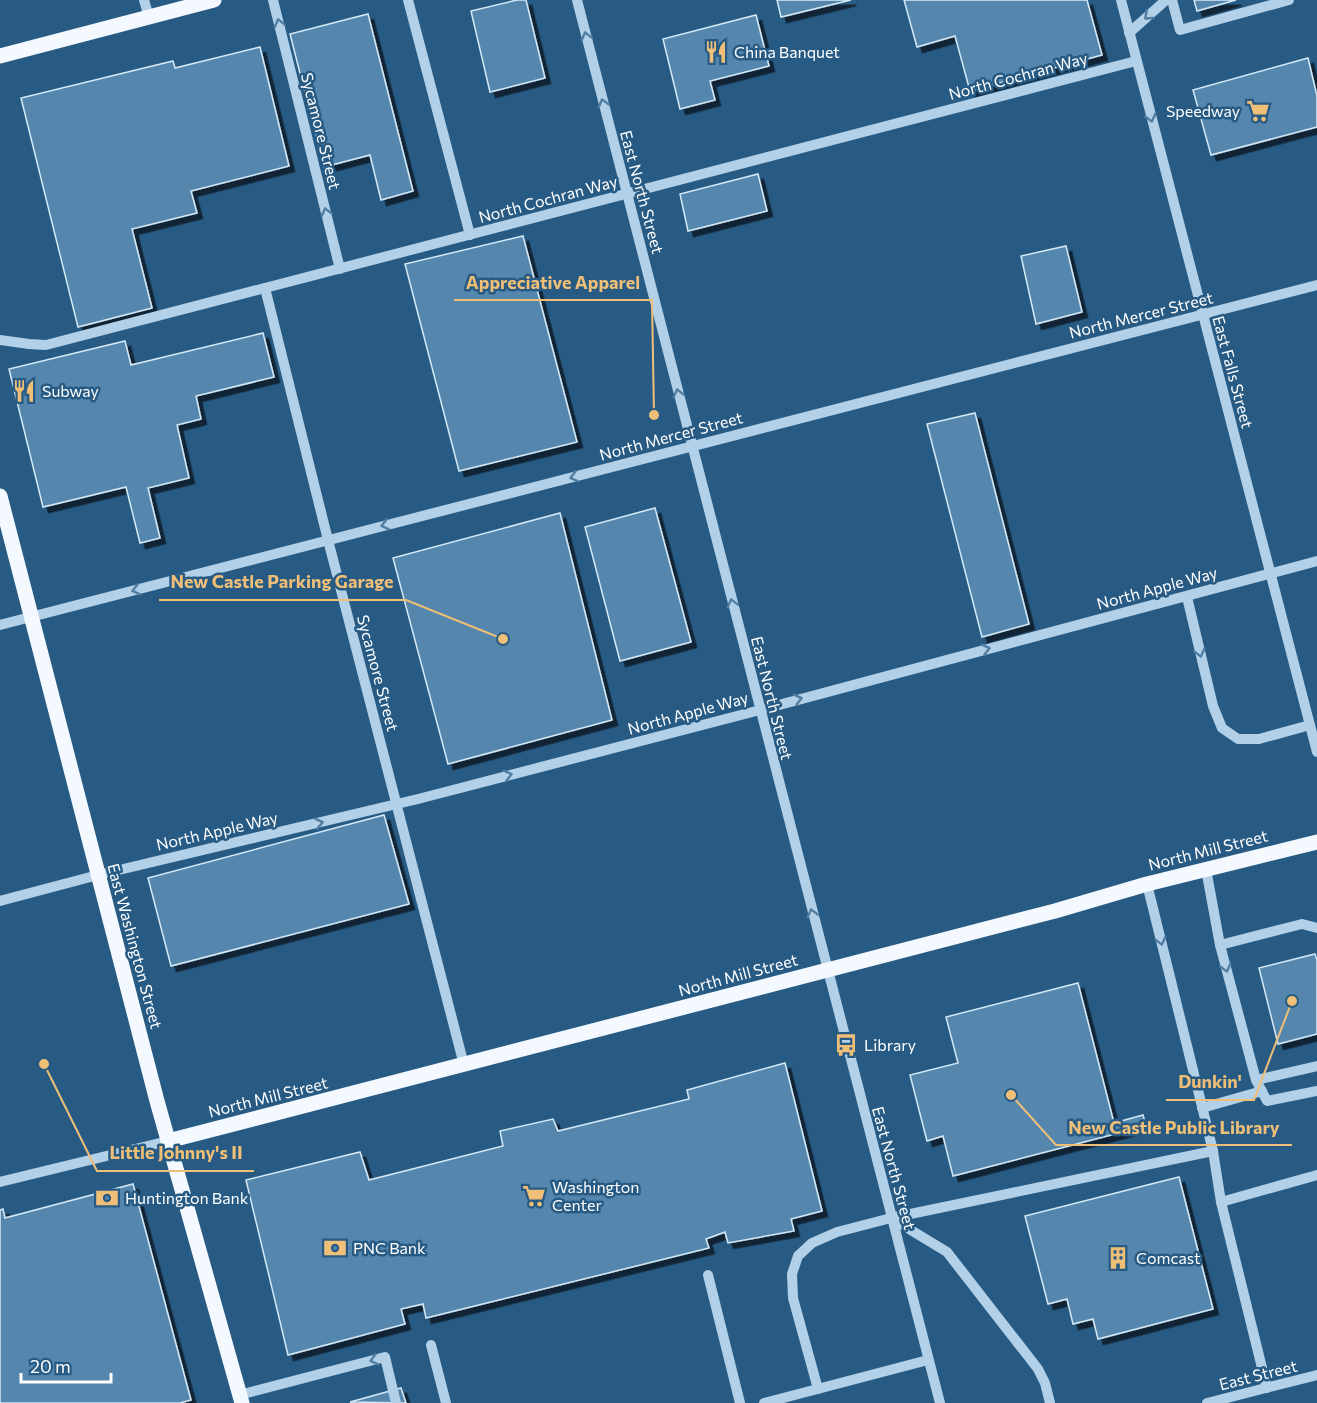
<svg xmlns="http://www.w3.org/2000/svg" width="1317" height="1403" font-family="Commissioner,sans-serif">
<defs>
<filter id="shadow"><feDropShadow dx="5.5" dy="5.5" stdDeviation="0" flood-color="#0009"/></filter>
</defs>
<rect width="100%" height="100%" fill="#285b84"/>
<g fill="#5487ae" stroke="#d5e8f6" stroke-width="1.5" filter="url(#shadow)">
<path d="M517,0H526L545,78L490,92L471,11Z"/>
<path d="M777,0H851L781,17Z"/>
<path d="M904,0H1087L1102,55L970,91L955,36L917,47Z"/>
<path d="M1194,0H1236L1197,11Z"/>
<path d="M368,14L413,191L381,200L370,155L324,167L290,34Z"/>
<path d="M756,15L769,66L710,81L715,100L680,109L663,39Z"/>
<path d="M260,47L289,166L191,191L197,213L132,229L152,308L78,327L21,98L173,61L175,68Z"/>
<path d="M1308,58L1317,96V127L1211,155L1193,90Z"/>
<path d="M758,174L767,211L688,231L680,194Z"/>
<path d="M523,236L577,442L459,471L405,264Z"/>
<path d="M1066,246L1082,312L1036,324L1021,256Z"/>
<path d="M263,333L274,377L196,396L201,419L177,425L189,478L148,488L160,538L140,543L126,487L43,507L9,369L125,341L131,365Z"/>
<path d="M975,413L1029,624L982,637L927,424Z"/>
<path d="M655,508L691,642L620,661L585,527Z"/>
<path d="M560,513L612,720L448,764L393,558Z"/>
<path d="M384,815L409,904L171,966L148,878Z"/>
<path d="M1315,954L1317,960V1034L1278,1044L1259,968Z"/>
<path d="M1078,983L1114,1123L1143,1115L1146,1126L953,1176L943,1136L927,1141L910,1075L958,1063L946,1017Z"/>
<path d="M785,1063L822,1211L791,1219L794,1231L728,1243L725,1232L706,1239L709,1248L426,1318L423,1304L401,1309L405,1324L288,1355L246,1180L360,1152L369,1180L503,1146L500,1131L553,1119L558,1131L689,1099L687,1090Z"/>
<path d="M1179,1177L1213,1309L1098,1339L1093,1319L1073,1324L1067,1299L1048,1304L1025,1216Z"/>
<path d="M133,1184L191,1400L180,1403H0V1210L3,1209L5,1218Z"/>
<path d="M401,1388L406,1403L350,1402Z"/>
</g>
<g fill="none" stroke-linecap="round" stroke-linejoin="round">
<g stroke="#b2d0e7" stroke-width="10">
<path d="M144,0L149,17"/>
<path d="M273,0L340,269"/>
<path d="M408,0L470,235"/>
<path d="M577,0L940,1403"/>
<path d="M1121,0L1317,752"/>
<path d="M1172,0L1180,30L1289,0"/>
<path d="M1129,33L1166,0"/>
<path d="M265,288L328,540L464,1065"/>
<path d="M0,340L29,344L46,345L1136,61"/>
<path d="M1187,597L1213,706L1222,728L1238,739H1259L1310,725"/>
<path d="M0,625L1317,285"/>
<path d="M1206,869L1220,945L1256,1080L1267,1101L1317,1091"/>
<path d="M1147,884L1213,1151L1221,1202L1267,1388"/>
<path d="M0,901L98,875L418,799L760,710L1317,561"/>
<path d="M1220,945L1302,924L1317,928"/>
<path d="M1256,1080L1317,1066"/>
<path d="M1202,1108L1262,1091"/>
<path d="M0,1182L168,1141"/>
<path d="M1221,1202L1317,1175"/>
<path d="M891,1218L947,1252L1038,1369L1045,1383L1050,1403"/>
<path d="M708,1275L740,1403"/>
<path d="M431,1345L446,1403"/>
<path d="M818,1389L793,1298L792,1274L798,1256L812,1243L837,1232L891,1218L1213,1151"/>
<path d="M239,1395L385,1357L396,1403"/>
<path d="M764,1403L928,1360"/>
<path d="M1207,1403L1317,1375"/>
</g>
<g stroke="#f3f9fe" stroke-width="15">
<path d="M0,56L214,0"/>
<path d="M0,496L157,1101L242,1403"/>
<path d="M168,1141L1055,911L1147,884L1317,842"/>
</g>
</g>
<defs><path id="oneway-chevron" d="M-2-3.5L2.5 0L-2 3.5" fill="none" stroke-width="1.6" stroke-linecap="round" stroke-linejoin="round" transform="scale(1.5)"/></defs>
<g stroke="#517ea2">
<use href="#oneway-chevron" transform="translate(1148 16) rotate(139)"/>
<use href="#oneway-chevron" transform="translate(279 23) rotate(-104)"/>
<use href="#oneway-chevron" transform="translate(586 36) rotate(-104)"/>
<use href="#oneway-chevron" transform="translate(603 103) rotate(-105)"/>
<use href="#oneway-chevron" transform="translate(1151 118) rotate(75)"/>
<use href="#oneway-chevron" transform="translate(326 212) rotate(-104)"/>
<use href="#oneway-chevron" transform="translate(678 393) rotate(-104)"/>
<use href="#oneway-chevron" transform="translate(574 477) rotate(166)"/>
<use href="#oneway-chevron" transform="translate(385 525) rotate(166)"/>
<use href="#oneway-chevron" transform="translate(136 590) rotate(166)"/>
<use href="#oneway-chevron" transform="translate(732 603) rotate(-104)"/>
<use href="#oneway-chevron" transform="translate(986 649) rotate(-15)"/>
<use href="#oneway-chevron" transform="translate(1200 653) rotate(76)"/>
<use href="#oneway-chevron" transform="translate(798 699) rotate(-15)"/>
<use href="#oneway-chevron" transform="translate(508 775) rotate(-15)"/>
<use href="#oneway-chevron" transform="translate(319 823) rotate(-13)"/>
<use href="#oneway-chevron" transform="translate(812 913) rotate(-104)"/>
<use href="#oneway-chevron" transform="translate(1161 941) rotate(76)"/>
<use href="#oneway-chevron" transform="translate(1226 968) rotate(75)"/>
<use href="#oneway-chevron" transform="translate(374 1360) rotate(165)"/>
</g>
<defs>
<g id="restaurant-bare" transform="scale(1.8)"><path d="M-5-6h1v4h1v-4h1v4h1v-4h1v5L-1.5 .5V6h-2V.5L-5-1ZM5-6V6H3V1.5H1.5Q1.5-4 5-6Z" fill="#efbf78" stroke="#285b84" stroke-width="2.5" paint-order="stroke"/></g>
<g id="supermarket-bare" transform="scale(1.8)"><path d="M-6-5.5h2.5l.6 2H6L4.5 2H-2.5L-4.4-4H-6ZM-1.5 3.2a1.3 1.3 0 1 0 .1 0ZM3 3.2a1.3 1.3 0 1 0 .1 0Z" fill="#efbf78" stroke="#285b84" stroke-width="2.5" paint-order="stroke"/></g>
<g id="bus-bare" transform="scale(1.8)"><path d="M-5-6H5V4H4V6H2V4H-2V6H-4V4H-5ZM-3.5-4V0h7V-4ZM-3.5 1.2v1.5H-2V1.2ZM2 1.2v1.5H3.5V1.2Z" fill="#efbf78" stroke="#285b84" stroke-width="2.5" paint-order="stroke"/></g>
<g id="bank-bare" transform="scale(1.8)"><path d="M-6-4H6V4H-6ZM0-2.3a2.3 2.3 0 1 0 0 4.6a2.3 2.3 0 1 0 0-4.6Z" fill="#efbf78" stroke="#285b84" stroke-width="2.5" paint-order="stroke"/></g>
<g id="building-bare" transform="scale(1.8)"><path d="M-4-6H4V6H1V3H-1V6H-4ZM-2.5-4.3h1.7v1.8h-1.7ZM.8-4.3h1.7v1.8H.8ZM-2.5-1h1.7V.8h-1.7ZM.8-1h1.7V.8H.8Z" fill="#efbf78" stroke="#285b84" stroke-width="2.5" paint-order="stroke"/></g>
</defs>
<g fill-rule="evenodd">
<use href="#restaurant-bare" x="716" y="52"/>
<use href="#supermarket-bare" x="1258" y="111"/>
<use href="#restaurant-bare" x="24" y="391"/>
<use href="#bus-bare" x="846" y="1045"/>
<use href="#supermarket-bare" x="534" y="1196"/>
<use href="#bank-bare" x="107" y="1198"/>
<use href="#bank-bare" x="335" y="1248"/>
<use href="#building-bare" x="1118" y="1258"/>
</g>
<g text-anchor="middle" stroke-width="5" stroke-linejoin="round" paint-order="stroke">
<g font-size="16" fill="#fff" stroke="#285b84" text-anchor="start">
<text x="734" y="58">China Banquet</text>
<text x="1240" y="117" text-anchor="end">Speedway</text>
<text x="42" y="397">Subway</text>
<text x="864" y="1051">Library</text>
<text x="552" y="1193">Washington<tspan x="552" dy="18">Center</tspan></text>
<text x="125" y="1204">Huntington Bank</text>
<text x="353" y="1254">PNC Bank</text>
<text x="1136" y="1264">Comcast</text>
</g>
<g font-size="16" fill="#fff" stroke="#285b84">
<text transform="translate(1018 76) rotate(-15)" y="6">North Cochran Way</text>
<text transform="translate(321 131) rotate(76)" y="6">Sycamore Street</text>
<text transform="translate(642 192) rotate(75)" y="6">East North Street</text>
<text transform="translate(548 199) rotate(-15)" y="6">North Cochran Way</text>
<text transform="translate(1141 315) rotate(-14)" y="6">North Mercer Street</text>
<text transform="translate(1233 372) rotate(75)" y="6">East Falls Street</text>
<text transform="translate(671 436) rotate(-15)" y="6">North Mercer Street</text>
<text transform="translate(1157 588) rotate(-15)" y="6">North Apple Way</text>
<text transform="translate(378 673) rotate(75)" y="6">Sycamore Street</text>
<text transform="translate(772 698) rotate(76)" y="6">East North Street</text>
<text transform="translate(688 713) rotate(-15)" y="6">North Apple Way</text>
<text transform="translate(217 831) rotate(-13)" y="6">North Apple Way</text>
<text transform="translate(1208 850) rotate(-14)" y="6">North Mill Street</text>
<text transform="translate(135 946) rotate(75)" y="6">East Washington Street</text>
<text transform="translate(738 975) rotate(-15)" y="6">North Mill Street</text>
<text transform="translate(268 1097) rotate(-14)" y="6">North Mill Street</text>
<text transform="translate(894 1168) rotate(75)" y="6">East North Street</text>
<text transform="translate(1258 1375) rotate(-14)" y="6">East Street</text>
</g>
</g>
<path fill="none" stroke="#efbf78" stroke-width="2" d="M654 415L652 300H454M503 639L406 600H159M1292 1001L1254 1100H1166M1011 1095L1056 1145H1292M44 1064L97 1171H254"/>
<g fill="#efbf78" stroke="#285b84" stroke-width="2">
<circle cx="654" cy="415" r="6"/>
<circle cx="503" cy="639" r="6"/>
<circle cx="1292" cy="1001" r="6"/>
<circle cx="1011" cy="1095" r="6"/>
<circle cx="44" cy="1064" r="6"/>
</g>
<g font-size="18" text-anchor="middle" font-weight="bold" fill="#efbf78" stroke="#285b84" stroke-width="5" stroke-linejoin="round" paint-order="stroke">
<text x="553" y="289">Appreciative Apparel</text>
<text x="282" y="588">New Castle Parking Garage</text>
<text x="1210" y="1088">Dunkin'</text>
<text x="1174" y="1134">New Castle Public Library</text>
<text x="176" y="1159">Little Johnny's II</text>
</g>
<path d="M21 1373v9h90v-9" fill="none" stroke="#ffffff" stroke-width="3"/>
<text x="30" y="1373" font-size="18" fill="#ffffff" stroke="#285b84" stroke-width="4.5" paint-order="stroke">20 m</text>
</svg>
